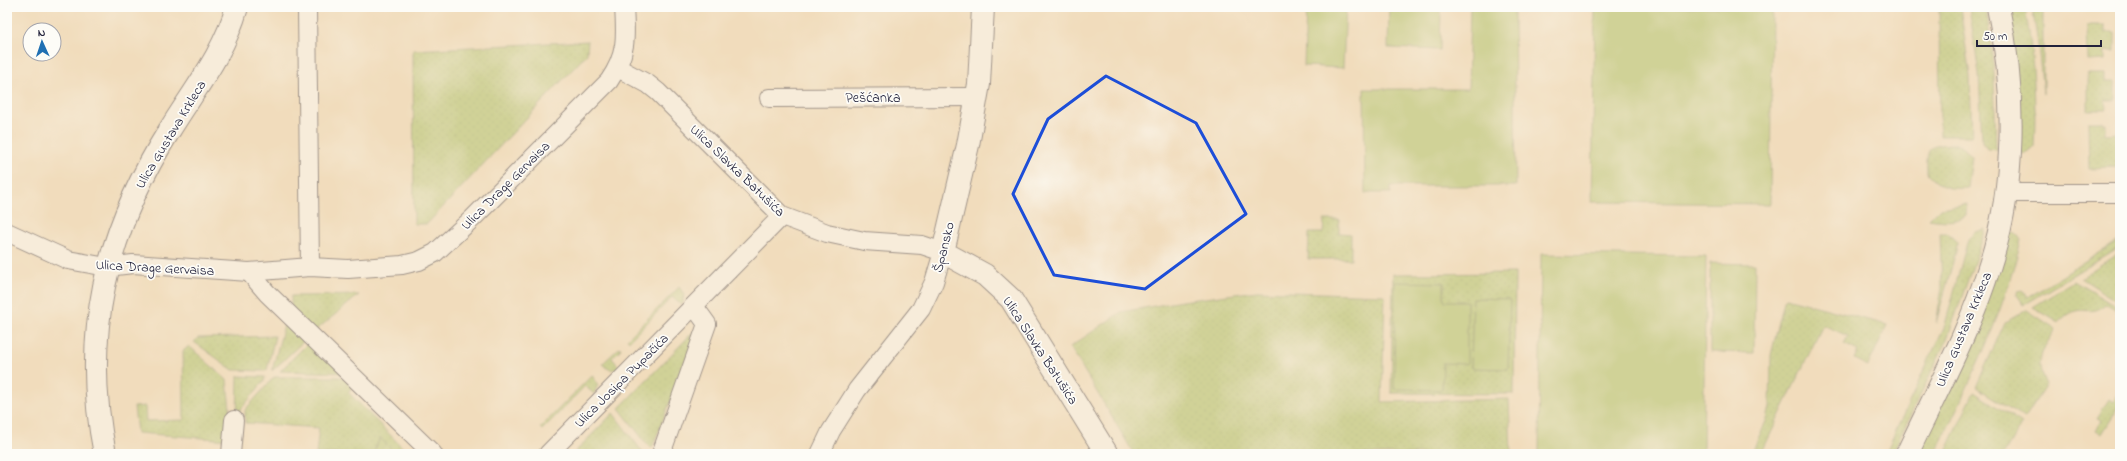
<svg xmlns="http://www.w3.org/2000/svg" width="2127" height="461" font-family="'Indie Flower',sans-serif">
<defs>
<pattern id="grass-dots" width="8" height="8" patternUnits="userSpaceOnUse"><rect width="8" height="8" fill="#a9c56c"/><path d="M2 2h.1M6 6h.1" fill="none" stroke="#91a95e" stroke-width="1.8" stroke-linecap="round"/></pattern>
<pattern id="garden-furrows" width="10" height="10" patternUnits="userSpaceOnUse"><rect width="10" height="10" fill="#a9c56c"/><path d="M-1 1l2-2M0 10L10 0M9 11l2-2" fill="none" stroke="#91a95e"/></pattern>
</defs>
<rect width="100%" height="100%" fill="#fdfcf7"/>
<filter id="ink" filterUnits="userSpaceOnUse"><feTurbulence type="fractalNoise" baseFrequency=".025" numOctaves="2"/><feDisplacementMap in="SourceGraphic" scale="8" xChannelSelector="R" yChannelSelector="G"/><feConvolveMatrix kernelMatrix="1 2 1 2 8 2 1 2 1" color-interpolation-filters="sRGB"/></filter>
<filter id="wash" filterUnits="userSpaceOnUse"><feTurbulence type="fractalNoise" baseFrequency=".012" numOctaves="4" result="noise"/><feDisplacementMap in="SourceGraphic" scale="16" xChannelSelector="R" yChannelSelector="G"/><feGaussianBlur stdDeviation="0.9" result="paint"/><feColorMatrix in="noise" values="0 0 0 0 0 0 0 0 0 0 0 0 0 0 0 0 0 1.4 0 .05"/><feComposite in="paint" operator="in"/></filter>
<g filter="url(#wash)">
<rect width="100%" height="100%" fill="#f1dcbc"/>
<g fill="url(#grass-dots)" stroke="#667454">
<path d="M1939,7H1960L1970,76L1972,136H1940Z"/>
<path d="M1969,7H1979L1987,14L1994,73L1996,150L1988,149L1982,142L1979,74Z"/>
<path d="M2008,7H2025C2033,53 2037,100 2034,147L2027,153L2019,154Z"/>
<path d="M2032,7H2043V94L2038,44Z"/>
<path d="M2087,25H2105V32H2115V51H2105V60L2088,61Z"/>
<path d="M588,41L587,54L427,224H414L413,50Z"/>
<path d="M2088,74H2106V82H2116V100H2105L2106,110H2088Z"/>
<path d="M2088,122H2103V124H2106V134L2120,133V167L2089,168Z"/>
<path d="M1956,144L1962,146L1972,157L1968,188C1947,189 1942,189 1927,173C1926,145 1929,145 1956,144Z"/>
<path d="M1967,204L1966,215C1957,223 1940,221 1929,219L1940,208Z"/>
<path d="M1324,220H1339V233L1351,234V259H1308L1309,233H1323Z"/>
<path d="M1986,229L1947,339L1892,454H1885L1945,325L1968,239L1975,232Z"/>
<path d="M2007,230L2016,233L2021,240C2002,319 1970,382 1935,454H1917Z"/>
<path d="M1940,233H1947L1957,242L1956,251L1936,323L1942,288Z"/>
<path d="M2120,240V246L2024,305L2017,295V291L2022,290L2027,298Z"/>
<path d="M2120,252V303L2080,278Z"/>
<path d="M1515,273L1514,394L1391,393L1393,274Z"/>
<path d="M2074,281L2120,309V313L2105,304C2091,320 2077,299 2059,323L2033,307Z"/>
<path d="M679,287L684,294L683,303L681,305L672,297L629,341L627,339Z"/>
<path d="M1257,291L1385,295L1382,402L1509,399L1511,454H1134L1070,347L1121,312L1182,301Z"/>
<path d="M359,295L315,331L291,309V296Z"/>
<path d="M1786,298L1887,325L1868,366L1854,359L1858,351L1844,344L1848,336L1823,325L1761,454H1751L1767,419L1770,407L1771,355L1784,301Z"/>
<path d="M2027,310L2056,329C2043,351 2033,360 2046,385L2025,418L1976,387L2005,322Z"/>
<path d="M286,317L308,337L272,371Z"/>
<path d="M700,325L652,448L649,447L619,408Z"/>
<path d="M275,336L267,370L265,371L233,370L194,342L198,338Z"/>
<path d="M310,341L344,373L280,371Z"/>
<path d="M189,346L227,380L231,420L229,440L137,433L134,407L145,406L146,421L184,420L183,351Z"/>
<path d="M620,347L621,349L612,358L620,368C612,371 608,370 602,364Z"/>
<path d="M592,375L598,385L594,394L585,386L542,430L540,428Z"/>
<path d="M238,376L265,377L264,381L237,414Z"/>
<path d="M274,377H346L355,384L348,392L409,454H396L380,438L373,454H316L319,428L245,423V410Z"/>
<path d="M2120,390V405L2102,434L2096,430L2101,420L2097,418L2109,399L2113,402Z"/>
<path d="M1974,392L2022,423L2004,454H1945Z"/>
<path d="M613,413L644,454H573Z"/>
</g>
<path fill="url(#garden-furrows)" stroke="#667454" d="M380,438L396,454H373Z"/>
<g fill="#a9c56c" stroke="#667454">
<path d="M1306,7H1346L1343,68L1304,66Z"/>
<path d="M1389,7H1441L1440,50L1388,48Z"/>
<path d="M1470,7H1514L1516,186H1391V193H1365L1364,89H1468Z"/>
<path d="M1595,7H1772L1770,204L1592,202Z"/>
<path d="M1541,254L1706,256L1703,454H1539Z"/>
<path d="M1710,263L1755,264L1754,353L1710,352Z"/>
<path d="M1395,282L1444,283V301H1467V364L1443,363L1442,390L1394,389Z"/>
<path d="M1473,298L1510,299L1508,369L1471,368Z"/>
</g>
</g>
<g filter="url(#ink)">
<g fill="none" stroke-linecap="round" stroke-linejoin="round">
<g stroke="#413e4e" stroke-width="20">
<g id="minor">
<path d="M307,7L310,267"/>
<path d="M618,68L648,84L658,92L782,216L827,233L864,241L922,245L943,252L934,282L921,309L857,390L831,431L820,454"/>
<path d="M769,98L976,97"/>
<path d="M2007,193H2120"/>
<path d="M7,232L68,260L107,267L133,264L249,272L310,267L348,269L402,265L419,261L435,253L473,218L609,81C627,55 626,37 624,7"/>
<path d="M249,272L267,293L433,454"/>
<path d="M231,454L234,420"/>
<path d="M548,454L782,216"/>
<path d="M661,454L707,324L694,306"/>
</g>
</g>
<g stroke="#413e4e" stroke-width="24">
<g id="tertiary">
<path d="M983,7L979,84L968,145L943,252L985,275L1011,299L1107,454"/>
<path d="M105,454C81,336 105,233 169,131C194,90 224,54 237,7"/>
<path d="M1907,454C1936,392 1970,331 1990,265C2016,184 2016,91 1998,7"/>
</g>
</g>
<use href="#minor" stroke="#fff" stroke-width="18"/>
<use href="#tertiary" stroke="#fff" stroke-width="22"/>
</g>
</g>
<path d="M0 0H2127V461H0ZM1106,76L1196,123L1246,214L1145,289L1054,275L1013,194L1048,119Z" fill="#f1dcbc" fill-opacity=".55" fill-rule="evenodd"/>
<path fill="none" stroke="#1d4ed8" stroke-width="3" stroke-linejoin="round" d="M1106,76L1196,123L1246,214L1145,289L1054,275L1013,194L1048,119Z"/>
<g text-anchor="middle" stroke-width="3.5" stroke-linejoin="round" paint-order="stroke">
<g font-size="14" fill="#22223b" stroke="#fdfcf7">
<text x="873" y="102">Pešćanka</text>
<text transform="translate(170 134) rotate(-59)" y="5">Ulica Gustava Krkleca</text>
<text transform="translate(738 170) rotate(44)" y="5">Ulica Slavka Batušića</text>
<text transform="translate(505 185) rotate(-45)" y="5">Ulica Drage Gervaisa</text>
<text transform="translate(943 247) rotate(-76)" y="5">Špansko</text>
<text transform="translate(155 267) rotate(3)" y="5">Ulica Drage Gervaisa</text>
<text transform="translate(1963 329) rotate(-67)" y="5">Ulica Gustava Krkleca</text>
<text transform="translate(1041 350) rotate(57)" y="5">Ulica Slavka Batušića</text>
<text transform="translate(621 380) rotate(-45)" y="5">Ulica Josipa Pupačića</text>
</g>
</g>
<rect width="2127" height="461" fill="none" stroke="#fdfcf7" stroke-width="24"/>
<g transform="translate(42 42) rotate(357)"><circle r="19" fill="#fdfcf7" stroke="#a5a5ac"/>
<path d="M0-3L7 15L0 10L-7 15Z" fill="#1f6fb2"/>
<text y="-6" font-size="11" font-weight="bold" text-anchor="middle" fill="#22223b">N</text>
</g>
<path d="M1977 40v6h124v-6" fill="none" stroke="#22223b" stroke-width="2"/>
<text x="1983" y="40" font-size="12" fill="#22223b" stroke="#fdfcf7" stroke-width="3" paint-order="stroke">50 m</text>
</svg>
